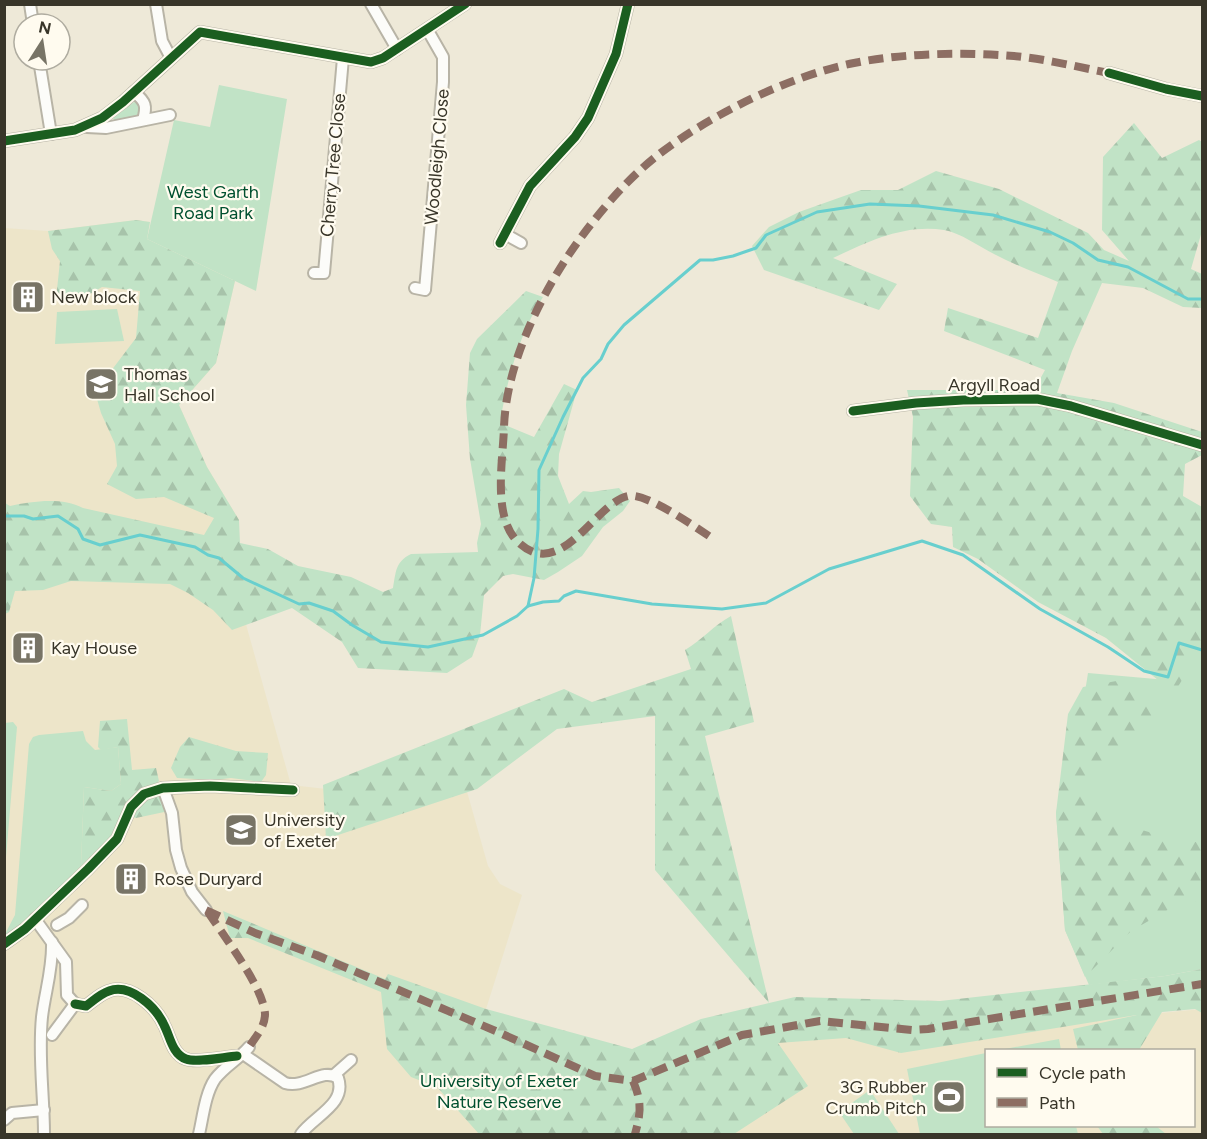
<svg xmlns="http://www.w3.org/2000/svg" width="1207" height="1139" font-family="Figtree,sans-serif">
<defs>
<pattern id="forest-firs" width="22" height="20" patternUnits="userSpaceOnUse" patternTransform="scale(1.5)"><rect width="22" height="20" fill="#c1e3c6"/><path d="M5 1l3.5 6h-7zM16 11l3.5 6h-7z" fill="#a7c3aa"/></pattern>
</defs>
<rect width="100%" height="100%" fill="#eee9d8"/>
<path fill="#ede5c9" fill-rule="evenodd" d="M136,220L150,222L147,239L235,281L216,363L179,405L207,467L239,520V552L226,553L291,785L370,794L466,788L488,866L500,884L522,895L486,1009L496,1038L594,1081L822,1027L924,1036L1202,1009V1134H5L4,228L48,231ZM986,1050H1194V1126H986Z"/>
<g fill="#c1e3c6">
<path d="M219,85L287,99L256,291L147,239L174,120L210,127Z"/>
<path d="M134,102L139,104L140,108L137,115L116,122L113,118Z"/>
<path d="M117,309L124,341L55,344L57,312Z"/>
<path d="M1202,646V969L1165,976L1089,985L1065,930L1056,813L1084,698L1088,673L1167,680Z"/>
<path d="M13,722L17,727L5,869V723Z"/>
<path d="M83,731L86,741L95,750L118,747L121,784L111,791L84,787L81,866L12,935L5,939V934L15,915L29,744L33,737L39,735Z"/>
<path d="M1059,1039L1061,1050H999Z"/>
<path d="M986,1053V1126H1076L1078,1134H920L907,1069Z"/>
<path d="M870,1090L899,1134H854L839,1112Z"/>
</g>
<g fill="url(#forest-firs)">
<path d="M1134,123L1162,158L1199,140L1202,142V231L1191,269L1202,274V308L1183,307L1143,288L1102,283L1072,351L1057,393L1114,403L1202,432V455L1185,464L1183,496L1202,507V648L1174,693L1106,638L1038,602L978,559L953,547L952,527L931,524L910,496L913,417L907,390H1034L1045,370L944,331L948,308L1038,338L1058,282C1036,273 1015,265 994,254C978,246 961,233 944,230C903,224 868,242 833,258L897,284L879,310L764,270L752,246L769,227L799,212L861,190H898L936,171L999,189L1088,233L1104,250L1129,261L1102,230L1103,157Z"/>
<path d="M136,220L150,222L147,239L235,281L216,363L179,405L207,467L239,520L240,543L268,549L298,566L351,577L383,592L393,588C396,572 395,562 411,554L478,552L477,543L481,524L470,459L466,405L470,353L477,339L526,291L543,297C519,334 507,380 500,423L534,437L564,384L577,390L559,454L558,476L569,504L583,491L591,492L619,488L630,501L623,511L603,527L582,556L558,572L544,580L513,574L503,576L484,595L480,635L472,657L447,673L358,668L342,642L292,608L232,630L213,610L188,593L170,584L71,581L43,590L15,591L9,612L5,614V503L10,506C33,501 62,497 83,508L204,535L214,518L164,497L136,499L107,484L117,466L115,444L101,413L95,392L136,338L140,291L102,287L80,300L56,299L60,261L52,249L48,231Z"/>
<path d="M731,616L754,722L705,736L769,1003L795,997L940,1001L1165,976L1202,969V1013L1195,1009L1162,1012L1139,1050H1078L1073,1029L1137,1015L901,1053L846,1038L778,1043L808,1086L734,1134H479L437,1087L411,1077L387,1049L381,992L248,938H230L223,911L385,979L388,974L486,1009L632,1049L701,1019L769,1003L655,870V716L557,729L477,789L326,839L323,785L564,689L592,702L691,669L685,650C702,640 714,625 731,616Z"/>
<path d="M1122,680L1162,717L1081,785L1104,819L1166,837L1196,842L1202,828V903L1187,899L1131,931L1085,977L1065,930L1056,813L1068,714L1083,687Z"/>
<path d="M127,719L132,770L156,768L159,781L155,785L157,794L165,796L169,811L136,818L123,814L112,835L81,866L84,787L111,791L121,784L118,747L101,750L98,747L100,721Z"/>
<path d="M189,737L236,751L268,753L266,775L261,782L231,778L214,780L177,778L171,768L180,747Z"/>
<path d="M1097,1126H1156L1166,1134H1103Z"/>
</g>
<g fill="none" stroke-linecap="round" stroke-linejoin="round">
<g stroke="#68cfce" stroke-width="3">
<path d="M4,516H24L33,519L58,516L78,529L83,539L100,545L140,535L195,547L208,555L219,558L243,578L299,604L309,603L333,611L352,625L381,642L428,647L483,635L517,616L528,606L543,602L559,601L564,596L576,591L652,604L722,609L766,603L829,569L922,541L963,555L1040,609L1108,647L1144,671L1168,677L1179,643L1202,650"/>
<path d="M528,606L534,578L538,529L539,470L563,417L583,378L601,359L608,344L624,325L700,260H713L733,256L756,248L766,235L817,212L870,204L919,206L993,215L1050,232L1073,243L1098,260L1128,267L1188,299H1202"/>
</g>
<g stroke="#b8b4a6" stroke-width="14">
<g id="minor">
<path d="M30,4L33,24"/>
<path d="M156,4L162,41L171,58"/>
<path d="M371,4L397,49"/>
<path d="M39,60L51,134"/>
<path d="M1109,73L1166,89L1202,96"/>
<path d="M134,92C146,102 147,106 143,120"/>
<path d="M87,127L106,128L170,115"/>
<path d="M4,141L75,130L102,118L123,102L200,32L371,62L383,58L465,4"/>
<path d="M505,234L521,243"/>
<path d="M500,243L530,186L575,137L588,118L616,54L628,4"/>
<path d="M314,273H324L343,58"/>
<path d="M415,288L425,290L443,82V57L427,29"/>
<path d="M853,411L916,403L963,400L1037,399L1071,406L1202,445"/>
<path d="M163,788L172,813L176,850L181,868L192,892L206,910"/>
<path d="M35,919L66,962L67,995L75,1004L52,1035"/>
<path d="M57,925L69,918L82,905"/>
<path d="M4,944L25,929L88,869L117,839L131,807L144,794L163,788L210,786L293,790"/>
<path d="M75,1004L86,1006C93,1001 100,994 109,991C130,983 156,1007 164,1025C170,1036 172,1054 186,1059C197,1063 224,1057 237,1056"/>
<path d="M243,1054L285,1083C305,1089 322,1067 338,1078C347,1104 314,1116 301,1134"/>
<path d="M334,1075L351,1060"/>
<path d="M4,1120L12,1113L44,1110"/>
<path d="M44,1134C44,1095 38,1056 42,1017C45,992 53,968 52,942"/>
<path d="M199,1134C203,1117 205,1094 215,1079C225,1066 239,1059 249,1047"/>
</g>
</g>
<use href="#minor" stroke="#fcfcf9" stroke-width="10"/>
<g stroke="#8d6e63" stroke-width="8" stroke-dasharray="15 8" stroke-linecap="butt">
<path d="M709,536C694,526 645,492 628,496C595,503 561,583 518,542C492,517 503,461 504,427C506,370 534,309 564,262C588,225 623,182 658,155C710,115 789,76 854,63C905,53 962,52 1014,56C1046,59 1078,67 1109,73"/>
<path d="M206,910L255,933L316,955L498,1032L595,1076L633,1081L742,1035L820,1021L912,1030L928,1029L1202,984"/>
<path d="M208,912C223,935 264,988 265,1014C265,1027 256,1036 249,1047"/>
<path d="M633,1081C642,1102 641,1113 635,1134"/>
</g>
<g stroke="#fffbef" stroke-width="13">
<g id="cycleway">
<path d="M1109,73L1166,89L1202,96"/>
<path d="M4,141L75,130L102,118L123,102L200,32L371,62L383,58L465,4"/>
<path d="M500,243L530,186L575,137L588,118L616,54L628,4"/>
<path d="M853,411L916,403L963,400L1037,399L1071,406L1202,445"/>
<path d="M4,944L25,929L88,869L117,839L131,807L144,794L163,788L210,786L293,790"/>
<path d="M75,1004L86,1006C93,1001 100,994 109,991C130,983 156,1007 164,1025C170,1036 172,1054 186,1059C197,1063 224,1057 237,1056"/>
</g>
</g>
<use href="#cycleway" stroke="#1b5e20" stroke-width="9"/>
</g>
<defs>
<g id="building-square" transform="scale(1.725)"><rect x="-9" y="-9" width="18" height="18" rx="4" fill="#787466" stroke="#fffbef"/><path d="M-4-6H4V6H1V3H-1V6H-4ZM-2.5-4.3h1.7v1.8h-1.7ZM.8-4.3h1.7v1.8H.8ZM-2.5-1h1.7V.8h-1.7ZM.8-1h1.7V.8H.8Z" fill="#fff"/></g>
<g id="school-square" transform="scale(1.725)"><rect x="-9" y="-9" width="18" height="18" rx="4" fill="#787466" stroke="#fffbef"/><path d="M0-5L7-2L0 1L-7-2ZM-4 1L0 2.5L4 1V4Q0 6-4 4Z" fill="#fff"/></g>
<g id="university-square" transform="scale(1.725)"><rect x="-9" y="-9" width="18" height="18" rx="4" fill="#787466" stroke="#fffbef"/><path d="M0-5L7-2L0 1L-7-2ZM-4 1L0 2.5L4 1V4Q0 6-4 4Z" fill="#fff"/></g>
<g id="stadium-square" transform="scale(1.725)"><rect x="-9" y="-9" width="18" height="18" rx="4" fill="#787466" stroke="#fffbef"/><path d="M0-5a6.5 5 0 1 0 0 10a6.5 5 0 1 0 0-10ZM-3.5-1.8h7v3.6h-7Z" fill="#fff"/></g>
</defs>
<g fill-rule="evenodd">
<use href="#building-square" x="28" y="297"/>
<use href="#school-square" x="101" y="384"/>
<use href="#building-square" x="28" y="648"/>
<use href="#university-square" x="241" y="830"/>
<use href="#building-square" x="131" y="879"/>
<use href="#stadium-square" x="949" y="1097"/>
</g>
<g text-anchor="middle" stroke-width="4.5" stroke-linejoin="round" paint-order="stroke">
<g font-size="18" fill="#383529" stroke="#fffbef">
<text transform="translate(437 157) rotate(-85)" y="6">Woodleigh Close</text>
<text transform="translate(333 165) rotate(-85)" y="6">Cherry Tree Close</text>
<text x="994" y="391">Argyll Road</text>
</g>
<g font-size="18" fill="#00502f" stroke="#fffbef">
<text x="213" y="198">West Garth<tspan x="213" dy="21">Road Park</tspan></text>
<text x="499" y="1087">University of Exeter<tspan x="499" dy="21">Nature Reserve</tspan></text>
</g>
<g font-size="18" fill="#383529" stroke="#fffbef" text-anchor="start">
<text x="51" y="303">New block</text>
<text x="124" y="380">Thomas<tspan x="124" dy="21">Hall School</tspan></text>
<text x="51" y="654">Kay House</text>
<text x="264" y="826">University<tspan x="264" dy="21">of Exeter</tspan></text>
<text x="154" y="885">Rose Duryard</text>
<text x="926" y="1093" text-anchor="end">3G Rubber<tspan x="926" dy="21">Crumb Pitch</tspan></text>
</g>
</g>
<rect width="1207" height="1139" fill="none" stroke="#383529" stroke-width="12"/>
<rect x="985" y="1049" width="210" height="78" fill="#fffbef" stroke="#afaca0" stroke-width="1.5"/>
<rect x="997" y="1068" width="30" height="9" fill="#1b5e20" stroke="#afaca0" stroke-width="1.5"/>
<text x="1039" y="1079" font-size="18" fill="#383529">Cycle path</text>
<rect x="997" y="1098" width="30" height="9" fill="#8d6e63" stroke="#afaca0" stroke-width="1.5"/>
<text x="1039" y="1109" font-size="18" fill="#383529">Path</text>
<g transform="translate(42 42) rotate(12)"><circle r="28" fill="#fffbef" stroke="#afaca0" stroke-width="1.5"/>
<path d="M0-4.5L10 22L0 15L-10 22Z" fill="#787466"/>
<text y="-9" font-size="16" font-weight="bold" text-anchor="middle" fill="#383529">N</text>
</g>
</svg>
